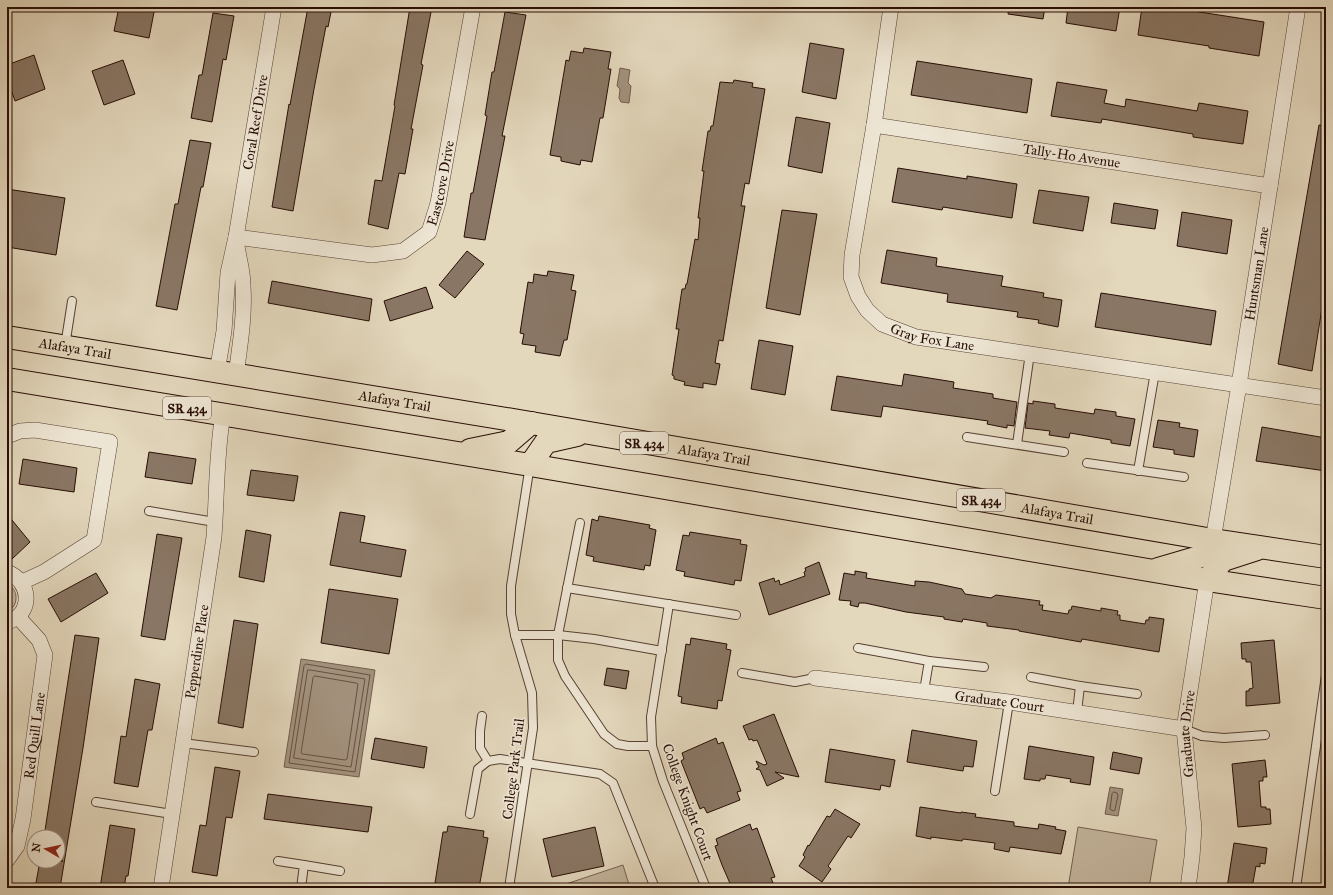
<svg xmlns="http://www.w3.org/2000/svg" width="1333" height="895" font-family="'IM FELL Great Primer',serif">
<rect width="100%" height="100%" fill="#e3d7bc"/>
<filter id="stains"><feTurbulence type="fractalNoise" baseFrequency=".005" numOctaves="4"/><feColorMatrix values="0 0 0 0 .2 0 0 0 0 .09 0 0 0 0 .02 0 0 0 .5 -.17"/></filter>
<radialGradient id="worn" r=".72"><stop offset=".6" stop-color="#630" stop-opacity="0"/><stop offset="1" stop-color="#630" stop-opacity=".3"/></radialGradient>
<g fill="#c3b59d" stroke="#766151">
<path d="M7,583C19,590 19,606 7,612Z"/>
<path d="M1078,827L1157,840L1149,888H1068Z"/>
<path d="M623,865L630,888H554Z"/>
</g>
<g fill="#a3927e" stroke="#725d4e">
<path d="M620,68L630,70L628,83L631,86L629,103L621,102L619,98L620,89L617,86Z"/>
<path d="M301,659L375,670L359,777L284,767Z"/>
<path d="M1110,787L1123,789L1118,816L1105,814Z"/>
</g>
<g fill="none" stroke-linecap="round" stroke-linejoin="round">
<g stroke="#665042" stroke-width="1">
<path d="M306,664L370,675L355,772L289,763L304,666Z"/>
<path d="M308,670H310L365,679L351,767L294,758Z"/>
<path d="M315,676L356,683L358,684L347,759L345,760L303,754L301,753L313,678Z"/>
<path d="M1114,792L1117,793L1118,795L1115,810L1113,811L1110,809L1112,794Z"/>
</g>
</g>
<g fill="#897664" stroke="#280d05">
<path d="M119,7H155L149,38L114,31Z"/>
<path d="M308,7H332L328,27L326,26L314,89L293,211L272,207L289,104L290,105Z"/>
<path d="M410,7H432L421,64L423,65L411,129H413L405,174L399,173L388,229L368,224L375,180L382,181L395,106L394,105Z"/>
<path d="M1009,7H1045L1043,19L1008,14Z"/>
<path d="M1068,7H1120L1116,31L1066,23Z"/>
<path d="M1142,7H1182L1193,9V11L1264,22L1259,56L1209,48V46L1138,35Z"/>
<path d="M505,12L526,15L502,136H505L485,240L464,237L471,193H473L487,116L485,115L492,72H494Z"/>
<path d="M213,13L234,16L226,60L223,59L212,122L191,118L199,75H202Z"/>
<path d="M810,43L844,49L836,99L802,92Z"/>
<path d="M584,48L611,52L608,69H611L603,118H600L592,162L581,160L580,165L561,161V157L550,155L566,60L569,61L571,51L583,53Z"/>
<path d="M34,55L45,89L15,101L7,78V65Z"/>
<path d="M123,60L135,94L104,105L92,71Z"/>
<path d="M917,61L1032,79L1027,113L911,95Z"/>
<path d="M734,80L753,83L752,87L765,89L749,184L745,183L741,206H745L723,341L719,340L715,363L720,364L716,385L703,383V388L684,385L685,382L674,379V376L672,375L679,329H676L682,289H685L686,284H687L695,239L698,240L700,218H698L704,171H702L708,131H710L711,126H713L720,82L733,83Z"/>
<path d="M1057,82L1107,90L1104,103L1125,107L1126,99L1197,111L1199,103L1248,111L1243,144L1193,137V134L1102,119L1101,123L1051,116Z"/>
<path d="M796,117L830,123L822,173L788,166Z"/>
<path d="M1319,125L1326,126V295L1324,309L1322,308L1312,371L1278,364Z"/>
<path d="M190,140L211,143L203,187H201L177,310L156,306L175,204H178Z"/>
<path d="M898,168L967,179V176L1017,184L1012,218L943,207L942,210L892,202Z"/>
<path d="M7,189L65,198L56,255L7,247Z"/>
<path d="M1039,190L1089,197L1083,231L1033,223Z"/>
<path d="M1114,203L1158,210L1155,229L1111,223Z"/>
<path d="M782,210L817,214L800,315L766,308Z"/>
<path d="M1182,212L1232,220L1227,254L1177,246Z"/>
<path d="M887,250L937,258L936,266L1003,276L1001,286L1044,293L1043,297L1062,300L1058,327L1038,323L1039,320L1017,317L1018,312L947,302L948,294L881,283Z"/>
<path d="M467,251L484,264L455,298L439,285Z"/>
<path d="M548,271L574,275L571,290L576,291L567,340H564L560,356L535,352L536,346L522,344L524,334L520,333L528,282L533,283L534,274L547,276Z"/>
<path d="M272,281L372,299L369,321L268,303Z"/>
<path d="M426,287L433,308L390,321L384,301Z"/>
<path d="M1101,293L1216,311L1211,345L1095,327Z"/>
<path d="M759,340L793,346L785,395L751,389Z"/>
<path d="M904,374L954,382L953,388L993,394V398L1017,402L1014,426L1007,425V428L987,424L988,421L883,406L881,417L831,410L837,376L902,386Z"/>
<path d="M1033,401L1055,404V408L1094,414L1095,409L1116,412V416L1135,419L1130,446L1111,443V440L1070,433L1069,438L1049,435L1050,431L1025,428L1028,403L1033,404Z"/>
<path d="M1158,420L1180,423L1179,427L1198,430L1194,457L1174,454V450L1153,447Z"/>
<path d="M1262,427L1326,438V471L1256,461Z"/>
<path d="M149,452L196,459L192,484L145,477Z"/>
<path d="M23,459L77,468L74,492L19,484Z"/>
<path d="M251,470L298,476L294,501L247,495Z"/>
<path d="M340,512L365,516L360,542L406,550L401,577L330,565Z"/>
<path d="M7,514L30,542L12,559L7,553Z"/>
<path d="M599,516L650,525L649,528L656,530L650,566L645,565L644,570L593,561L594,557L586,555L592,519L598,521Z"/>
<path d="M246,530L271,535L264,582L239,577Z"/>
<path d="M690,532L741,540L740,544L747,545L741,581L735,580L734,585L684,576L685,572L676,570L683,535L689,536Z"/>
<path d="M157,534L182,538L165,640L141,636Z"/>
<path d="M819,562L830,594L769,615L759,583L774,578L775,582L779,580L780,585L805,576L804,572L806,571L805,568Z"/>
<path d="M855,571L867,573L866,578L915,586V581L929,582L962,589L965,594L991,598L996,595L1040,601L1039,605H1043L1042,610L1068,614L1069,610H1071L1072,606L1101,611V608L1118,611L1117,615H1120V620L1145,624L1146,620H1149V617L1164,619L1159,652L1082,639L1081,642L1019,631V630L987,626V623L963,619L962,622L944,619V617L906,612L865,603H859L858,607L850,605L851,601L839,600L844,573L855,575Z"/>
<path d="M96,573L108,593L61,622L48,599Z"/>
<path d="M329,589L398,599L389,654L321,643Z"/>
<path d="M234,620L258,624L243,728L218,723Z"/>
<path d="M75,635L99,638L83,748L60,888H35L40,861H63H58V837H44Z"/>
<path d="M691,638L727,644L726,649L731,650L722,701L718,700L717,709L681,703L682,697L678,696L686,644L690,645Z"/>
<path d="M1274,640L1280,703L1246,706V691H1249V689L1253,688L1251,662H1246V659H1242L1241,643Z"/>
<path d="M607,668L629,671L626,689L604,685Z"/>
<path d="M135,679L160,684L152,730H148L138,787L114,783L121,736L126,737Z"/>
<path d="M774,714L799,777L775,772L784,778L767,786L760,770L756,769L759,767L756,761L764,765L767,764L757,740L753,741L752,739L749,740L743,726Z"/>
<path d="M912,730L977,741L973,767L964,766L963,771L907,762Z"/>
<path d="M375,738L427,747L424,768L371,759Z"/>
<path d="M716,738L718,744L723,742L741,791L737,792L740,800L707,813L704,807L700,809L681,761L684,759L682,753Z"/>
<path d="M1029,746L1094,757L1090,785L1070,782L1071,779L1046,775L1045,779H1040V781L1024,779Z"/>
<path d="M830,749L895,760L890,787L881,785L880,790L825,782Z"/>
<path d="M1113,752L1142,758L1139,774L1110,769Z"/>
<path d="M1265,760L1267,777H1263V781H1259L1261,807H1266V809H1270L1271,824L1238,827L1232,764Z"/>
<path d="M215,767L240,771L232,818L226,817L217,876L192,872L200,825L206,826Z"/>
<path d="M268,794L372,807L368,832L264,819Z"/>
<path d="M920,807L961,813V812L976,814L975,817L1014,822V826L1038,829L1039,824L1056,827L1055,829L1066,831L1061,854L1010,847L1009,852L994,849L995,843L963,839L962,841L931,837V839L916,836Z"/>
<path d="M835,809L860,824L851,838L848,836L828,866L831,869L822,882L799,866L805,857L803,855L808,845L809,846L827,816L830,817Z"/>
<path d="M750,824L752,830L757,828L775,877L771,878L775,888H732L722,865L715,846L718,845L716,839Z"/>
<path d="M110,825L135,829L128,876H126L124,888H100Z"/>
<path d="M448,826L484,831L483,837L488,838L479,888H439L440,884L435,883L443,832H447Z"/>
<path d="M595,827L604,866L552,877L543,839Z"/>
<path d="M1234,843L1267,848L1265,864L1260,863V867L1256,866L1252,888H1227Z"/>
</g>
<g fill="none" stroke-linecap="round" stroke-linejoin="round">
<g stroke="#574033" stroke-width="10">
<g id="service">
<path d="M65,346L72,301"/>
<path d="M967,437L1064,452"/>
<path d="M1017,444L1030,353"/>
<path d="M1087,463L1184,477"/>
<path d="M1138,471L1155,372"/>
<path d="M149,511L215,522"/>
<path d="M580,523L558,635V660L565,676L604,734L617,744L628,746H652"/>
<path d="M567,588L736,615"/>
<path d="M669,604L651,717L652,746L663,781L706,888"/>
<path d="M515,635H558L594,639L662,651"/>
<path d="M858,648L929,661L924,691"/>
<path d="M929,661L984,667"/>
<path d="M742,673L795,682L815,678"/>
<path d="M1031,677L1080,686"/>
<path d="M1077,712L1080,686L1137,694"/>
<path d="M482,716L480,731V748L488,761"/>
<path d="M1184,729L1202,736L1224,738L1265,735"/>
<path d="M183,743L254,752"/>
<path d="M995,791L1009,702"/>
<path d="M96,802L172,814"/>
<path d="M470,814L478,769L488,761L500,759L600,774L613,783L655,888"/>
<path d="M278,861L304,865L301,888"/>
<path d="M304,865L340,871"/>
<path d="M509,888L533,728L532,693L515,635L511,614V586L530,465"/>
<path d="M1296,888L1326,675"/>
</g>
</g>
<g stroke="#574033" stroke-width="16">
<g id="minor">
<path id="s1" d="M891,7L874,125L852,255L851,277L858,296L867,310L882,324L916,337L1326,398"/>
<path id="s2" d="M874,125L1270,186"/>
<path id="s3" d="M236,237L372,255L403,251L429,232L438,203L473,7"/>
<path id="s4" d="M217,372L224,331L228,273L236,237L274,7"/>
<path d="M236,375C240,345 245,316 243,286C243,272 239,259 237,246"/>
<path d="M7,436L20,431L35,430L110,442L94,540L44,572L22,582"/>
<path id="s5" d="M1213,540L1239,385L1298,7"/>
<path d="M7,572C31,581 34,614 7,622"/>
<path id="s6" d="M815,678L1009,702L1184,729"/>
<path id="s7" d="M7,860L17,846L23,819L45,655L39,640L18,617"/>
<path id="s8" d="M161,888L214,537C217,496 216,455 223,414"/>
<path id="s9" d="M1188,888L1192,857L1194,828L1184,729L1207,580"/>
</g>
</g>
<g stroke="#280d05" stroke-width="24">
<g id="primary">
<path id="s10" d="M7,337L531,423L1213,540L1326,557"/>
<path d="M7,379L530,465L1207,580L1326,598"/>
<path d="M470,450L509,442L531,423"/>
<path d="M530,465L546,442L577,435"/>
<path d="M1158,569L1199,557L1213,540"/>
<path d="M1207,580L1223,560L1257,549"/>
</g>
</g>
<use href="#service" stroke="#ede5d3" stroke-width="8"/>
<use href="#minor" stroke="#ede5d3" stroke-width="15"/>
<use href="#primary" stroke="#e3d7bc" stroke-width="22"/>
</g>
<g text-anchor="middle" stroke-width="3.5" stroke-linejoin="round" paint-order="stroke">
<g fill="#ede5d3" stroke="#634e43" stroke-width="1">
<rect x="163" y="397" width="48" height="22" rx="3"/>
<rect x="620" y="432" width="48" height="22" rx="3"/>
<rect x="957" y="489" width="48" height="22" rx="3"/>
</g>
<g font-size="13" font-weight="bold" fill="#280d05">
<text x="187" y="413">SR 434</text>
<text x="644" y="448">SR 434</text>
<text x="981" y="505">SR 434</text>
</g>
<g font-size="14" fill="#280d05" stroke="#ede5d3">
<text dy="5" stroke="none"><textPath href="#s4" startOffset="253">Coral Reef Drive</textPath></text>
<text dy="5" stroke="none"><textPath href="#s2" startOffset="200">Tally-Ho Avenue</textPath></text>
<text dy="5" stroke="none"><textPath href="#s3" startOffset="251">Eastcove Drive</textPath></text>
<text dy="5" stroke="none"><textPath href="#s5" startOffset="270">Huntsman Lane</textPath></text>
<text dy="5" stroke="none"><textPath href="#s1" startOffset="383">Gray Fox Lane</textPath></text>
<text dy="5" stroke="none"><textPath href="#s10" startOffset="69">Alafaya Trail</textPath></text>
<text dy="5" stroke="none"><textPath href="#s10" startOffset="393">Alafaya Trail</textPath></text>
<text dy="5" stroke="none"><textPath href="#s10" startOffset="717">Alafaya Trail</textPath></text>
<text dy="5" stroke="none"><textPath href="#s10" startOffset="1065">Alafaya Trail</textPath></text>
<text dy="5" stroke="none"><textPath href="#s8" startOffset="239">Pepperdine Place</textPath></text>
<text dy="5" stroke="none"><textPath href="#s6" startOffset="186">Graduate Court</textPath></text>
<text dy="5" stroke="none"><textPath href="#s9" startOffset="155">Graduate Drive</textPath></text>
<text dy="5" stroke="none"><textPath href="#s7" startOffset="129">Red Quill Lane</textPath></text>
<text transform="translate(513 769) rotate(-83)" y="5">College Park Trail</text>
<text transform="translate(688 802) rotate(70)" y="5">College Knight Court</text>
</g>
</g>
<rect width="1333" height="895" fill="none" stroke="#e3d7bc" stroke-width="24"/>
<rect x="8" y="8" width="1317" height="879" fill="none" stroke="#280d05" stroke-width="2"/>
<rect x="12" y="12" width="1309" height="871" fill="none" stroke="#280d05"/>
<g transform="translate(46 849) rotate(279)"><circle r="19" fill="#ede5d3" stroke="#9e8f81"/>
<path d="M0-3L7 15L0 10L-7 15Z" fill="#8f2418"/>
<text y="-6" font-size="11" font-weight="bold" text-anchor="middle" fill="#280d05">N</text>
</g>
<rect width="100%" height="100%" filter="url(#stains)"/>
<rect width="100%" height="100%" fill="url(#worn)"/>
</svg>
